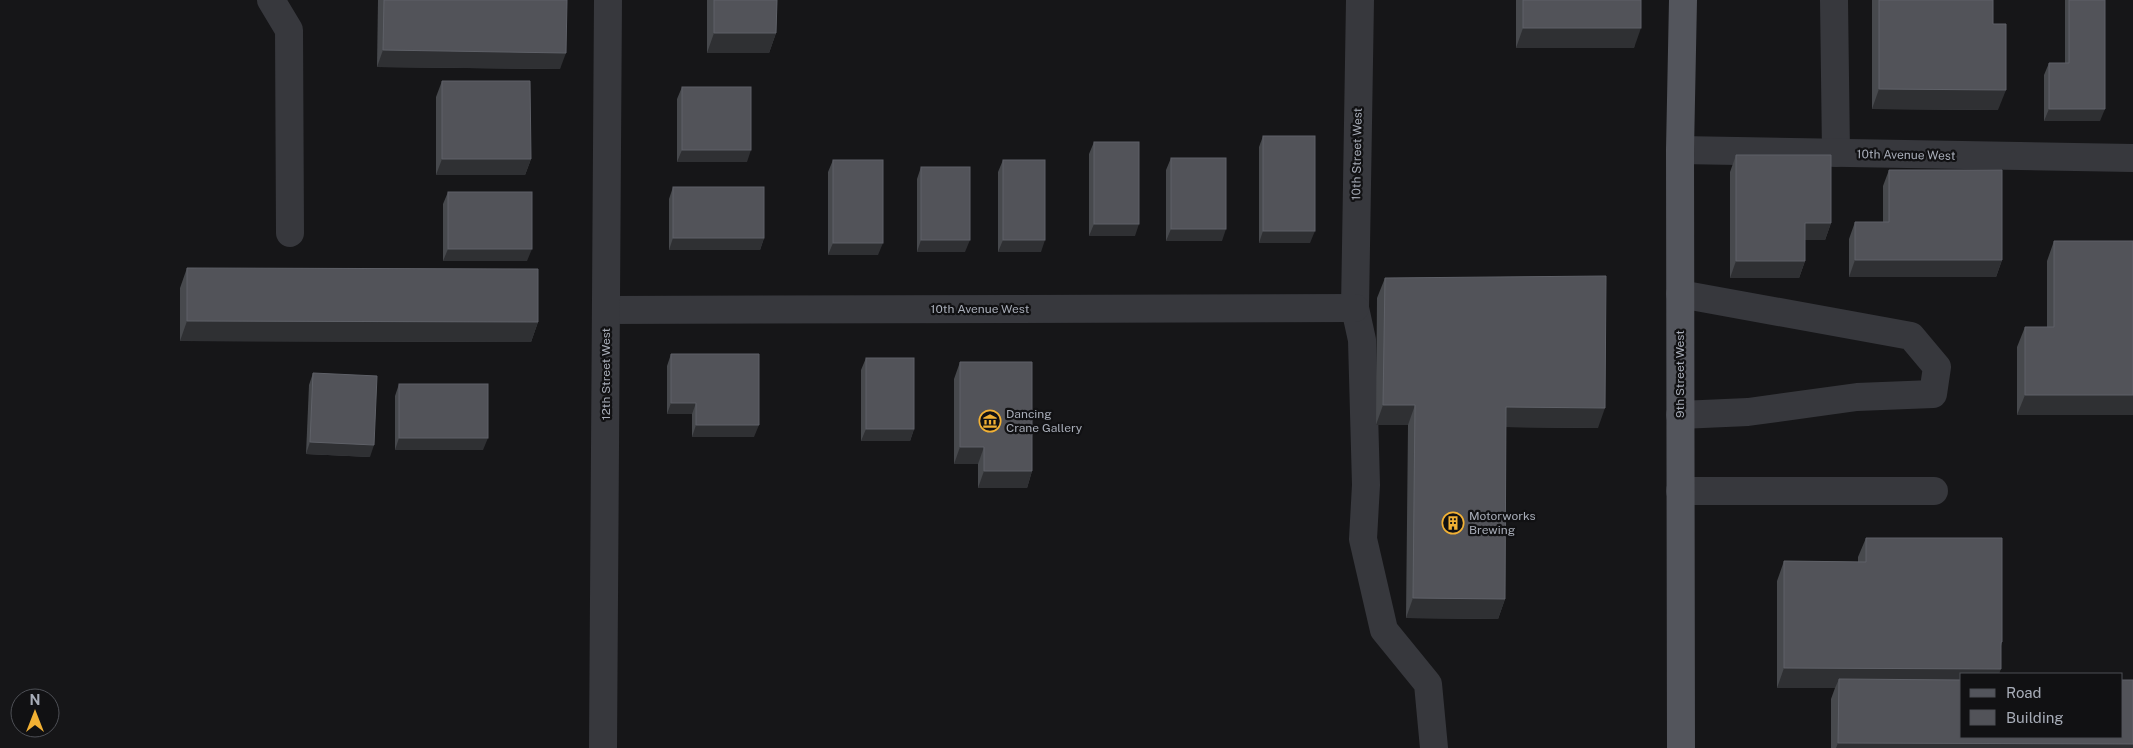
<svg xmlns="http://www.w3.org/2000/svg" width="2133" height="748" font-family="'Public Sans',sans-serif">
<rect width="100%" height="100%" fill="#161618"/>
<g fill="none" stroke-linecap="round" stroke-linejoin="round">
<g stroke="#37383d" stroke-width="28">
<path d="M271,0L289,30L290,233"/>
<path d="M1360,0L1355,308L1362,340L1366,485L1363,539L1384,630L1428,684L1434,748"/>
<path d="M1834,0L1836,153"/>
<path d="M1680,150L2133,158"/>
<path d="M1680,294L1911,336L1937,367L1933,394L1857,397L1748,412L1680,415"/>
<path d="M606,310L1355,308"/>
<path d="M1680,491H1934"/>
<path d="M603,748L608,0"/>
</g>
<path stroke="#53555c" stroke-width="28" d="M1681,748L1680,150L1683,0"/>
</g>
<g fill="#47494d">
<path d="M378,0H567L560,69L377,67Z"/>
<path d="M707,0H777L776,33L769,53H707Z"/>
<path d="M1516,0H1641L1634,48H1516Z"/>
<path d="M1872,0H1993V24L1998,110L1872,109Z"/>
<path d="M2065,0H2105L2100,121H2044V75L2049,63H2065Z"/>
<path d="M442,81L531,159L525,175H436V97Z"/>
<path d="M682,87L747,162H677V99Z"/>
<path d="M1263,136L1310,243H1259V147Z"/>
<path d="M1094,142L1135,236H1089V154Z"/>
<path d="M1736,155L1831,223L1825,240H1805V261L1799,278H1730V172Z"/>
<path d="M1171,158L1222,241H1166V170Z"/>
<path d="M833,160L878,255H828V172Z"/>
<path d="M1003,160L1041,252H998V172Z"/>
<path d="M921,167L965,252H917V179Z"/>
<path d="M1889,170L2002,260L1996,277H1849V239L1855,222H1883V186Z"/>
<path d="M673,187L764,238L760,250H669V199Z"/>
<path d="M448,192L527,261H443V204Z"/>
<path d="M2054,241L2133,415H2017V347L2025,327H2047V261Z"/>
<path d="M187,268L538,322L531,342L180,341V288Z"/>
<path d="M1385,278L1598,428L1506,427L1505,599L1498,619L1406,618L1408,425H1376L1377,298Z"/>
<path d="M671,354L754,437H692V414H667V366Z"/>
<path d="M866,358L914,429L910,441H861V370Z"/>
<path d="M960,362L1032,471L1027,488H978V464H954V379Z"/>
<path d="M313,373L370,457L306,454L309,385Z"/>
<path d="M399,384L483,450H395V396Z"/>
<path d="M1866,538L2002,642L2001,646L1962,674L2133,748H1831V699L1835,688H1777V581L1784,561L1858,562V557Z"/>
</g>
<g fill="#2f3033">
<path d="M1523,28H1641L1634,48H1516Z"/>
<path d="M714,33H776L769,53H707Z"/>
<path d="M383,50L566,53L560,69L377,67Z"/>
<path d="M1879,89L2006,90L1998,110L1872,109Z"/>
<path d="M2049,109H2105L2100,121H2044Z"/>
<path d="M682,150H751L747,162H677Z"/>
<path d="M442,159H531L525,175H436Z"/>
<path d="M1805,223H1831L1825,240H1799Z"/>
<path d="M1094,224H1139L1135,236H1089Z"/>
<path d="M1171,229H1226L1222,241H1166Z"/>
<path d="M1263,231H1315L1310,243H1259Z"/>
<path d="M673,238H764L760,250H669Z"/>
<path d="M921,240H970L965,252H917Z"/>
<path d="M1003,240H1045L1041,252H998Z"/>
<path d="M833,243H883L878,255H828Z"/>
<path d="M448,249H532L527,261H443Z"/>
<path d="M1855,260H2002L1996,277H1849Z"/>
<path d="M1736,261H1805L1799,278H1730Z"/>
<path d="M187,321L538,322L531,342L180,341Z"/>
<path d="M2025,395H2133V415H2017Z"/>
<path d="M671,403H696L692,414H667Z"/>
<path d="M1383,405H1415L1408,425H1376Z"/>
<path d="M1506,407L1605,408L1598,428L1499,427Z"/>
<path d="M696,425H759L754,437H692Z"/>
<path d="M866,429H914L910,441H861Z"/>
<path d="M399,438H488L483,450H395Z"/>
<path d="M310,442L374,445L370,457L306,454Z"/>
<path d="M960,447H984L978,464H954Z"/>
<path d="M984,471H1032L1027,488H978Z"/>
<path d="M1413,598L1505,599L1498,619L1406,618Z"/>
<path d="M1784,668L2001,669L1999,674H1962V689L1839,679L1835,688H1777Z"/>
<path d="M1838,743L2133,744V748H1836Z"/>
</g>
<g fill="#525359" stroke="#5f6168">
<path d="M384,0H567L566,53L383,50Z"/>
<path d="M714,0H777L776,33H714Z"/>
<rect x="1523" y="0" width="118" height="28"/>
<path d="M1879,0H1993V24H2006V90L1879,89Z"/>
<path d="M2069,0H2105V109H2049V63H2069Z"/>
<path d="M442,81H530L531,159H442Z"/>
<rect x="682" y="87" width="69" height="63"/>
<rect x="1263" y="136" width="52" height="95"/>
<rect x="1094" y="142" width="45" height="82"/>
<path d="M1736,155H1831V223H1805V261H1736Z"/>
<rect x="1171" y="158" width="55" height="71"/>
<rect x="833" y="160" width="50" height="83"/>
<rect x="1003" y="160" width="42" height="80"/>
<rect x="921" y="167" width="49" height="73"/>
<path d="M1889,170H2002V260H1855V222H1889Z"/>
<rect x="673" y="187" width="91" height="51"/>
<rect x="448" y="192" width="84" height="57"/>
<path d="M2054,241H2133V395H2025V327H2054Z"/>
<path d="M187,268L538,269V322L187,321Z"/>
<path d="M1606,276L1605,408L1506,407L1505,599L1413,598L1415,405H1383L1385,278Z"/>
<path d="M671,354H759V425H696V403H671Z"/>
<rect x="866" y="358" width="48" height="71"/>
<path d="M960,362H1032V471H984V447H960Z"/>
<path d="M313,373L377,376L374,445L310,442Z"/>
<rect x="399" y="384" width="89" height="54"/>
<path d="M1866,538H2002V642H2001V669L1784,668V561L1866,562Z"/>
<path d="M1839,679L1962,680V737H2122V680H2133V744L1838,743Z"/>
</g>
<defs>
<g id="museum-ring" transform="scale(1.125)"><circle r="9.5" fill="#111113" stroke="#f2b134" stroke-width="1.5"/><path d="M0-6L6-3V-2H-6V-3ZM-5-1h2V3h-2ZM-1-1h2V3h-2ZM3-1h2V3H3ZM-6 4H6V6H-6Z" fill="#f2b134"/></g>
<g id="building-ring" transform="scale(1.125)"><circle r="9.5" fill="#111113" stroke="#f2b134" stroke-width="1.5"/><path d="M-4-6H4V6H1V3H-1V6H-4ZM-2.5-4.3h1.7v1.8h-1.7ZM.8-4.3h1.7v1.8H.8ZM-2.5-1h1.7V.8h-1.7ZM.8-1h1.7V.8H.8Z" fill="#f2b134"/></g>
</defs>
<g fill-rule="evenodd">
<use href="#museum-ring" x="990" y="421"/>
<use href="#building-ring" x="1453" y="523"/>
</g>
<g text-anchor="middle" stroke-width="4.5" stroke-linejoin="round" paint-order="stroke">
<g font-size="12" fill="#a8adb8" stroke="#111113">
<text transform="translate(1357 154) rotate(-89)" y="4">10th Street West</text>
<text transform="translate(1906 155) rotate(1)" y="4">10th Avenue West</text>
<text x="980" y="313">10th Avenue West</text>
<text transform="translate(606 374) rotate(-90)" y="4">12th Street West</text>
<text transform="translate(1680 374) rotate(-90)" y="4">9th Street West</text>
</g>
<g font-size="12" fill="#a8adb8" stroke="#111113" text-anchor="start">
<text x="1006" y="418">Dancing<tspan x="1006" dy="14">Crane Gallery</tspan></text>
<text x="1469" y="520">Motorworks<tspan x="1469" dy="14">Brewing</tspan></text>
</g>
</g>
<rect x="1960" y="673" width="162" height="65" fill="#111113" stroke="#4d4f55"/>
<rect x="1970" y="689" width="25" height="8" fill="#53555c" stroke="#4d4f55"/>
<text x="2006" y="698" font-size="15" fill="#a8adb8">Road</text>
<rect x="1970" y="710" width="25" height="15" fill="#525359" stroke="#4d4f55"/>
<text x="2006" y="723" font-size="15" fill="#a8adb8">Building</text>
<g transform="translate(35 713)"><circle r="24" fill="#111113" stroke="#4d4f55"/>
<path d="M0-4L9 19L0 12L-9 19Z" fill="#f2b134"/>
<text y="-8" font-size="14" font-weight="bold" text-anchor="middle" fill="#a8adb8">N</text>
</g>
</svg>
